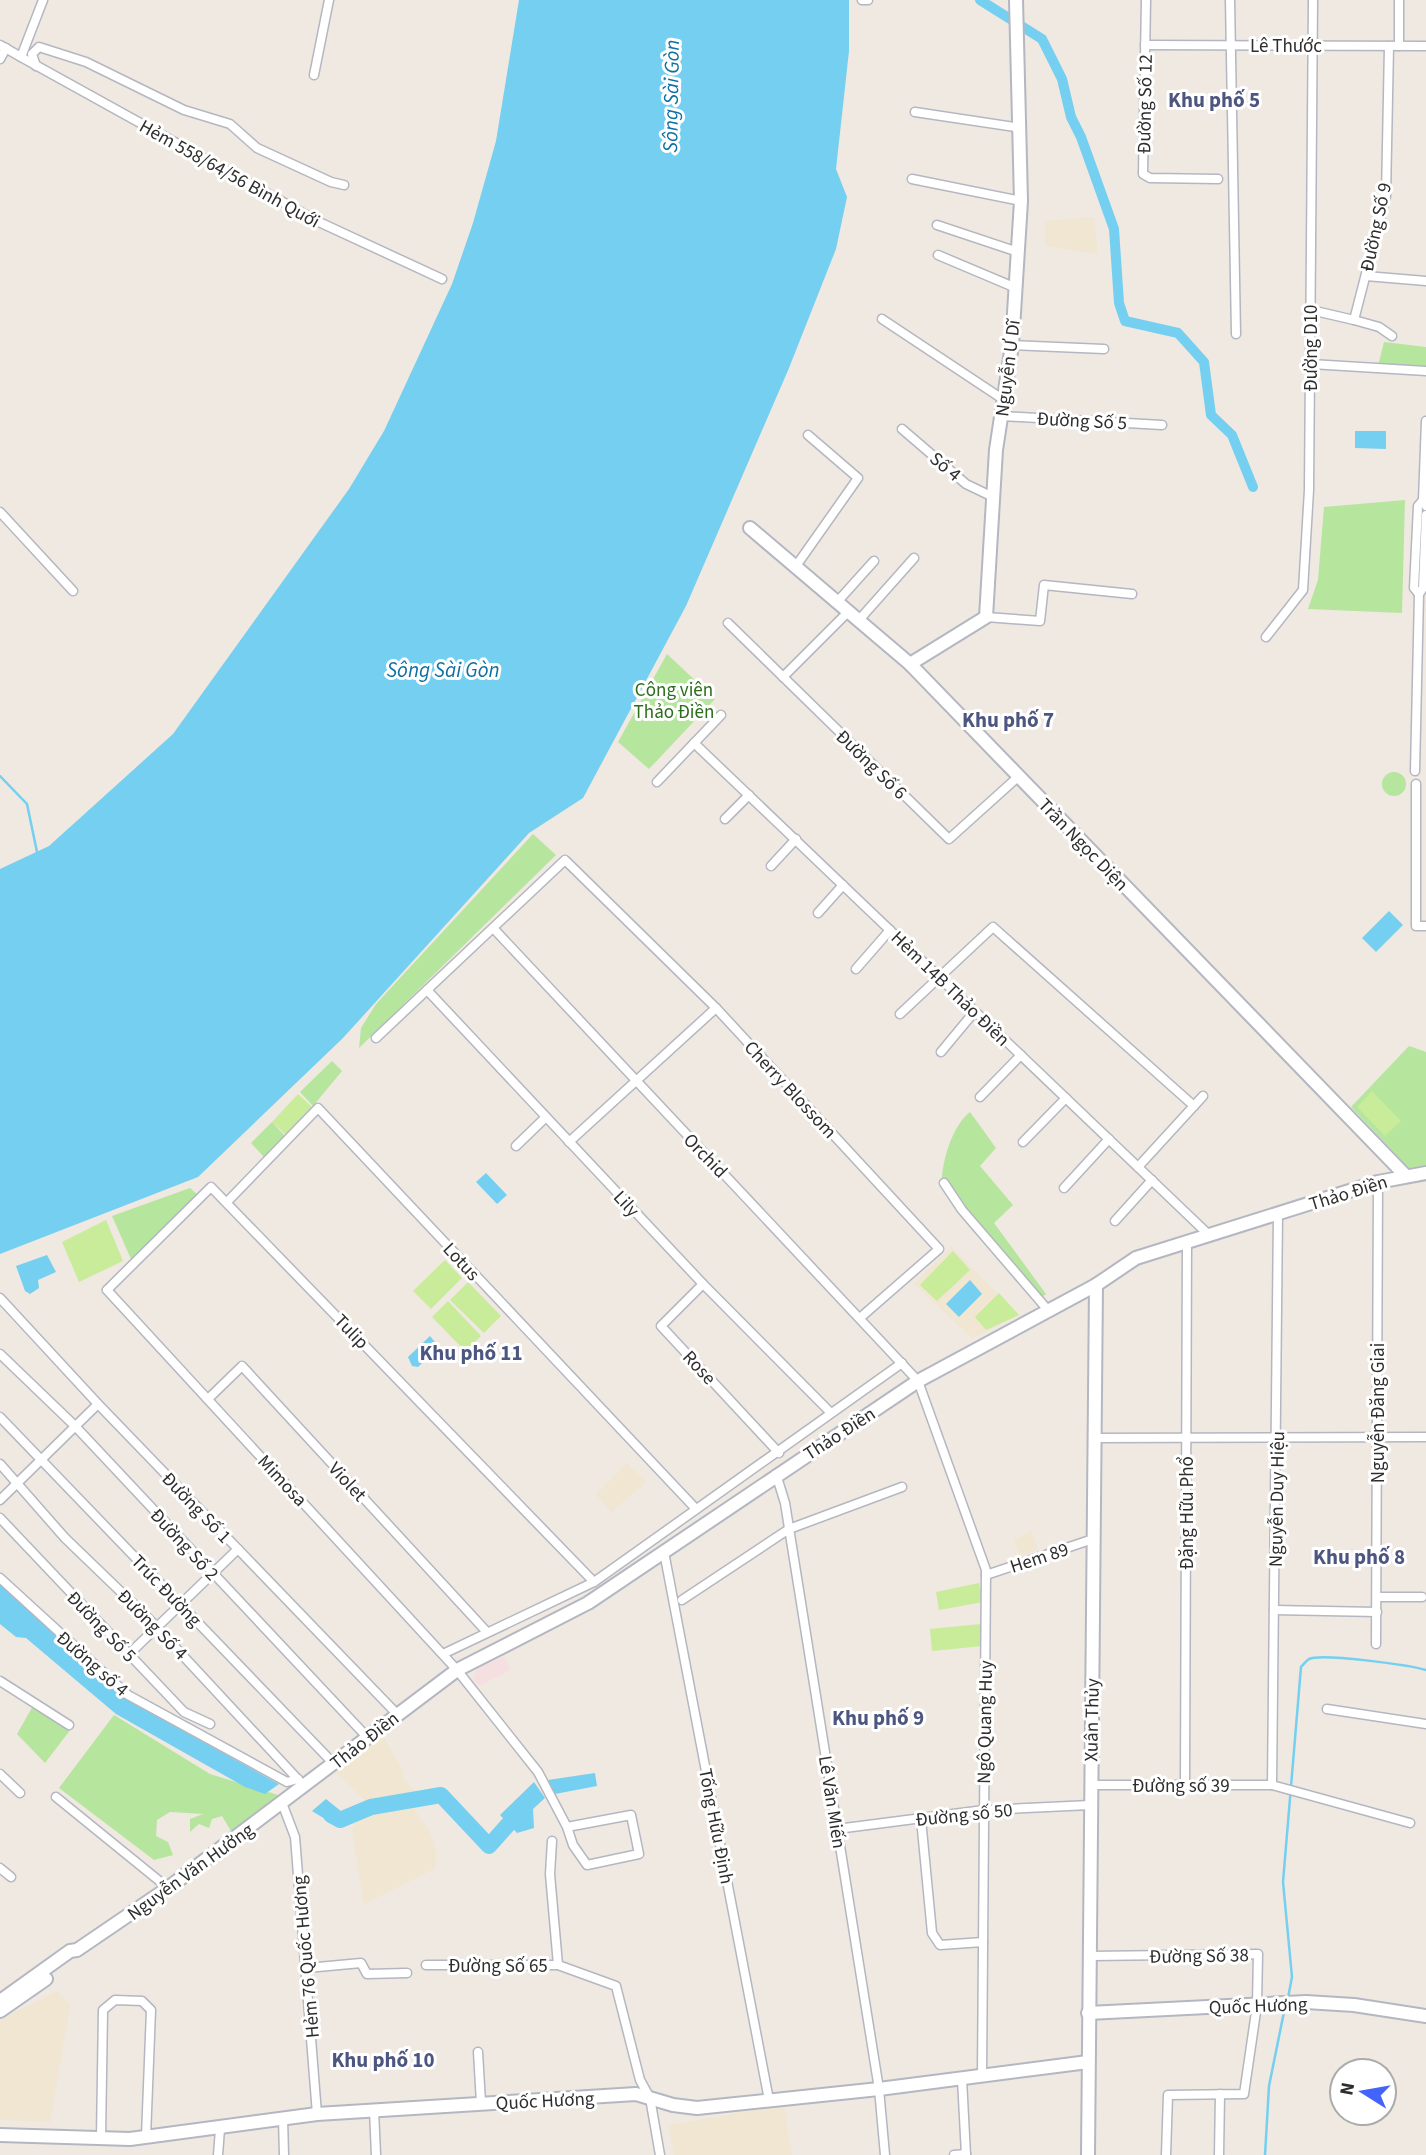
<svg xmlns="http://www.w3.org/2000/svg" width="1426" height="2155" font-family="'Source Sans 3',sans-serif">
<rect width="100%" height="100%" fill="#efe9e1"/>
<g fill="#f0e6d1">
<path d="M1094,217L1098,254L1045,246V221Z"/>
<path d="M951,1247L1019,1315L972,1338L914,1284Z"/>
<path d="M627,1463L646,1482L611,1512L596,1494Z"/>
<path d="M1031,1531L1038,1549L1020,1556L1014,1540Z"/>
<path d="M383,1736L404,1773L403,1778L417,1794L412,1807L430,1832L437,1855L434,1869L364,1904L352,1831L359,1814L371,1806L336,1772Z"/>
<path d="M57,1991L70,2005L50,2122L0,2120V2020Z"/>
<path d="M784,2105L792,2155H674L669,2125Z"/>
</g>
<path fill="#f5dfe0" d="M504,1657L511,1670L479,1686L473,1678L477,1669Z"/>
<g fill="#b6e59e">
<path d="M1384,342L1426,347V369L1378,366Z"/>
<path d="M1405,500L1402,613L1308,609L1318,580L1324,507Z"/>
<path d="M667,654L715,699L649,769L618,742Z"/>
<circle cx="1394" cy="784" r="12"/>
<path d="M533,834L556,855L359,1048L361,1028L376,1004Z"/>
<path d="M1409,1046L1426,1052V1167L1409,1168L1351,1107Z"/>
<path d="M332,1061L342,1071L313,1106L300,1092Z"/>
<path d="M970,1112L996,1148L980,1166L1013,1205L994,1223L1046,1294L1039,1299L942,1185C941,1163 952,1126 970,1112Z"/>
<path d="M272,1122L285,1136L264,1157L251,1143Z"/>
<path d="M190,1188L198,1195L131,1259L112,1216Z"/>
<path d="M33,1706L71,1729L45,1763L17,1734Z"/>
<path d="M114,1715L210,1774L278,1795L231,1831L222,1816L212,1819L209,1828L199,1824L190,1832V1819L203,1814L170,1812L157,1820L156,1836L168,1842L173,1855L154,1860L59,1788Z"/>
</g>
<g fill="#c9ec9a">
<path d="M1372,1091L1401,1121L1385,1136L1357,1107Z"/>
<path d="M298,1094L312,1107L286,1135L272,1122Z"/>
<path d="M106,1220L123,1261L79,1282L62,1242Z"/>
<path d="M953,1251L970,1270L937,1301L920,1285Z"/>
<path d="M445,1260L462,1278L431,1309L413,1291Z"/>
<path d="M468,1282L501,1316L484,1333L450,1300Z"/>
<path d="M999,1293L1019,1315L986,1330L975,1317Z"/>
<path d="M448,1301L481,1336L465,1351L432,1317Z"/>
<path d="M979,1583L983,1602L939,1610L936,1592Z"/>
<path d="M981,1624L983,1646L932,1651L930,1629Z"/>
</g>
<g fill="#75cff0">
<path d="M519,0H849V51L836,169L847,197L836,249L789,368L686,606L583,798L529,833L343,1038L198,1177L0,1254V869L49,846L173,734L349,489L384,431L452,284L473,223L496,141Z"/>
<path d="M1355,431H1386V449L1355,448Z"/>
<path d="M1389,911L1403,925L1376,952L1362,938Z"/>
<path d="M486,1173L507,1195L497,1204L476,1182Z"/>
<path d="M47,1255L56,1272L38,1280L39,1288L30,1294L25,1291L16,1266Z"/>
<path d="M970,1280L982,1294L959,1317L946,1304Z"/>
<path d="M430,1336L439,1347L418,1367L412,1366L408,1357Z"/>
<path d="M0,1584L122,1697L279,1784L265,1794L245,1787L116,1714L26,1638L16,1637L0,1624Z"/>
<path d="M595,1773L597,1786L555,1794L548,1780Z"/>
<path d="M534,1782L545,1798L533,1809L534,1828L517,1833L500,1815Z"/>
<path d="M326,1799L352,1820L340,1828L312,1811Z"/>
</g>
<g fill="none" stroke-linecap="round" stroke-linejoin="round">
<g stroke="#75cff0" stroke-width="2.5">
<path d="M0,776L27,804L37,852"/>
<path d="M1288,1998L1292,1977L1283,1882L1301,1667C1304,1664 1306,1661 1309,1659C1322,1653 1409,1665 1426,1670"/>
<path d="M1265,2155L1269,2086L1285,2007"/>
</g>
<path stroke="#75cff0" stroke-width="10" d="M980,0L1042,39L1062,79L1071,117L1081,137L1114,229L1119,303L1125,321L1178,333L1204,362L1211,415L1232,435L1253,487"/>
<path stroke="#75cff0" stroke-width="16" d="M331,1815L340,1820L371,1807L441,1795L489,1846L521,1810"/>
<g stroke="#b4b7c1" stroke-width="11">
<g id="street">
<path d="M862,0H868"/>
<path d="M1146,0L1143,174L1150,178L1218,179"/>
<path d="M1230,0L1236,334"/>
<path d="M0,45L21,57L43,0"/>
<path d="M1145,45L1426,46"/>
<path d="M1399,46V0"/>
<path d="M21,57L319,222L442,279"/>
<path d="M0,59L6,48"/>
<path d="M36,66L32,54L39,47L86,62L184,110L230,124L257,148L331,182L344,185"/>
<path d="M314,75L329,0"/>
<path d="M915,112L1021,128"/>
<path d="M912,179L1021,201"/>
<path d="M937,225L1018,252"/>
<path d="M938,255L1016,288"/>
<path d="M1366,276L1426,281"/>
<path d="M1311,310L1354,320L1386,196L1389,46"/>
<path d="M882,319L1004,400"/>
<path d="M1354,320L1379,327L1392,336"/>
<path d="M1012,345L1104,349"/>
<path d="M1311,364L1426,371"/>
<path d="M1002,416L1162,425"/>
<path d="M1426,421L1423,500L1426,506"/>
<path d="M902,429L966,484L993,497"/>
<path d="M1423,500L1418,506L1414,588L1419,594L1423,588L1426,515"/>
<path d="M0,512L73,591"/>
<path d="M796,566L858,478L808,435"/>
<path d="M838,601L874,561"/>
<path d="M986,617L1040,621L1044,585L1132,594"/>
<path d="M859,620L914,558"/>
<path d="M728,623L949,839L1019,776"/>
<path d="M1266,637L1303,590L1309,490L1313,0"/>
<path d="M783,677L849,611"/>
<path d="M694,743L1208,1234"/>
<path d="M1415,771L1419,594"/>
<path d="M657,782L721,715"/>
<path d="M1416,784V926H1426"/>
<path d="M725,819L749,795"/>
<path d="M771,866L796,839"/>
<path d="M818,913L843,885"/>
<path d="M494,929L918,1381L986,1570L982,2075"/>
<path d="M856,969L890,930"/>
<path d="M427,990L703,1284L831,1413"/>
<path d="M900,1014L993,927L1194,1106"/>
<path d="M376,1038L565,860L716,1008L939,1249L861,1317"/>
<path d="M941,1052L975,1011"/>
<path d="M980,1097L1021,1055"/>
<path d="M569,1142L716,1008"/>
<path d="M1023,1142L1066,1098"/>
<path d="M516,1146L546,1117"/>
<path d="M1138,1167L1203,1096"/>
<path d="M944,1183L962,1210L1047,1309"/>
<path d="M1064,1188L1109,1139"/>
<path d="M227,1202L318,1108L696,1509"/>
<path d="M1115,1221L1152,1180"/>
<path d="M703,1284L661,1326L779,1453"/>
<path d="M107,1290L457,1670L538,1772L567,1827L573,1845L587,1865L639,1854L631,1815L567,1827"/>
<path d="M107,1290L211,1187L594,1582"/>
<path d="M0,1298L98,1404L397,1714"/>
<path d="M0,1354L75,1426L367,1737"/>
<path d="M208,1399L242,1366L486,1631"/>
<path d="M0,1417L333,1763"/>
<path d="M1094,1438L1426,1437"/>
<path d="M0,1464L65,1538L148,1618L304,1786"/>
<path d="M776,1474L785,1503L879,2089L885,2155"/>
<path d="M0,1500L98,1404"/>
<path d="M0,1518L184,1712L210,1724"/>
<path d="M664,1552L769,2100"/>
<path d="M986,1575L1093,1539"/>
<path d="M0,1578L128,1695L287,1782L298,1779"/>
<path d="M1377,1597H1422"/>
<path d="M682,1600L789,1529L902,1487"/>
<path d="M1274,1610L1377,1612"/>
<path d="M1376,1644L1378,1182"/>
<path d="M443,1654L594,1582L902,1363"/>
<path d="M128,1655L238,1549"/>
<path d="M0,1681L69,1725"/>
<path d="M1327,1709L1426,1724"/>
<path d="M0,1774L20,1793"/>
<path d="M1091,1785H1272L1410,1823"/>
<path d="M1185,1785L1187,1241"/>
<path d="M1272,1785L1278,1213"/>
<path d="M56,1797L168,1888"/>
<path d="M282,1803L295,1837L317,2114"/>
<path d="M921,1819L932,1933L940,1945L983,1942"/>
<path d="M837,1829L984,1810L1090,1805"/>
<path d="M552,1841L550,1874L558,1965"/>
<path d="M0,1868L11,1877"/>
<path d="M1089,1956L1258,1954L1257,2005L1244,2094L1168,2095L1166,2155"/>
<path d="M426,1965H558L616,1986L640,2080L650,2098L660,2155"/>
<path d="M307,1968L361,1963L367,1974L407,1973"/>
<path d="M478,2052L481,2103"/>
<path d="M962,2079L966,2155"/>
<path d="M374,2110L376,2155"/>
<path d="M283,2118L284,2155"/>
<path d="M101,2138L103,2010L115,2000L142,2001L151,2010L146,2137"/>
<path d="M218,2155L220,2129"/>
<path d="M954,2155L966,2154"/>
<path d="M1219,2155L1220,2094"/>
</g>
</g>
<g stroke="#b4b7c1" stroke-width="16">
<g id="secondary">
<path d="M750,528L910,664L1405,1175"/>
<path d="M910,664L986,617L996,450L1012,345L1021,201L1016,0"/>
<path d="M0,2001L70,1951L77,1950L168,1888L457,1670L588,1603L918,1381L1096,1285L1136,1258L1378,1182L1426,1173"/>
<path d="M0,2011L46,1979"/>
<path d="M1088,2013L1306,2002L1354,2005L1426,2016"/>
<path d="M0,2135L130,2139L317,2114L636,2094L673,2105L697,2108L879,2089L1088,2062"/>
<path d="M1088,2155L1096,1285"/>
</g>
</g>
<use href="#street" stroke="#fff" stroke-width="8"/>
<use href="#secondary" stroke="#fff" stroke-width="12"/>
</g>
<g text-anchor="middle" stroke-width="6" stroke-linejoin="round" paint-order="stroke">
<g font-size="19" fill="#2e2e2e" stroke="#fff">
<text x="1286" y="52">Lê Thước</text>
<text transform="translate(1144 104) rotate(-89)" y="7">Đường Số 12</text>
<text transform="translate(230 173) rotate(29)" y="7">Hẻm 558/64/56 Bình Quới</text>
<text transform="translate(1375 227) rotate(-78)" y="7">Đường Số 9</text>
<text transform="translate(1310 348) rotate(-90)" y="7">Đường D10</text>
<text transform="translate(1007 368) rotate(-83)" y="7">Nguyễn Ư Dĩ</text>
<text transform="translate(1082 420) rotate(3)" y="7">Đường Số 5</text>
<text transform="translate(946 466) rotate(40)" y="7">Số 4</text>
<text transform="translate(872 764) rotate(44)" y="7">Đường Số 6</text>
<text transform="translate(1084 844) rotate(46)" y="7">Trần Ngọc Diện</text>
<text transform="translate(951 988) rotate(44)" y="7">Hẻm 14B Thảo Điền</text>
<text transform="translate(791 1089) rotate(47)" y="7">Cherry Blossom</text>
<text transform="translate(706 1155) rotate(46)" y="7">Orchid</text>
<text transform="translate(1348 1192) rotate(-17)" y="7">Thảo Điền</text>
<text transform="translate(627 1203) rotate(47)" y="7">Lily</text>
<text transform="translate(462 1261) rotate(47)" y="7">Lotus</text>
<text transform="translate(352 1331) rotate(46)" y="7">Tulip</text>
<text transform="translate(700 1367) rotate(47)" y="7">Rose</text>
<text transform="translate(1377 1413) rotate(-90)" y="7">Nguyễn Đăng Giai</text>
<text transform="translate(839 1433) rotate(-33)" y="7">Thảo Điền</text>
<text transform="translate(283 1480) rotate(47)" y="7">Mimosa</text>
<text transform="translate(348 1481) rotate(47)" y="7">Violet</text>
<text transform="translate(1276 1499) rotate(-89)" y="7">Nguyễn Duy Hiệu</text>
<text transform="translate(197 1507) rotate(46)" y="7">Đường Số 1</text>
<text transform="translate(1186 1513) rotate(-90)" y="7">Đặng Hữu Phổ</text>
<text transform="translate(185 1544) rotate(47)" y="7">Đường Số 2</text>
<text transform="translate(1039 1557) rotate(-18)" y="7">Hem 89</text>
<text transform="translate(167 1590) rotate(46)" y="7">Trúc Đường</text>
<text transform="translate(153 1624) rotate(45)" y="7">Đường Số 4</text>
<text transform="translate(102 1626) rotate(46)" y="7">Đường Số 5</text>
<text transform="translate(93 1663) rotate(41)" y="7">Đường số 4</text>
<text transform="translate(1091 1720) rotate(-89)" y="7">Xuân Thủy</text>
<text transform="translate(984 1722) rotate(-89)" y="7">Ngô Quang Huy</text>
<text transform="translate(364 1740) rotate(-38)" y="7">Thảo Điền</text>
<text x="1181" y="1792">Đường số 39</text>
<text transform="translate(833 1802) rotate(81)" y="7">Lê Văn Miến</text>
<text transform="translate(964 1814) rotate(-6)" y="7">Đường số 50</text>
<text transform="translate(717 1826) rotate(79)" y="7">Tống Hữu Định</text>
<text transform="translate(190 1871) rotate(-36)" y="7">Nguyễn Văn Hưởng</text>
<text transform="translate(1199 1955) rotate(-1)" y="7">Đường Số 38</text>
<text transform="translate(305 1957) rotate(-95)" y="7">Hẻm 76 Quốc Hương</text>
<text x="498" y="1972">Đường Số 65</text>
<text transform="translate(1258 2005) rotate(-2)" y="7">Quốc Hương</text>
<text transform="translate(545 2100) rotate(-3)" y="7">Quốc Hương</text>
</g>
<g font-size="19" fill="#2c6e1b" stroke="#fff">
<text x="674" y="696">Công viên<tspan x="674" dy="22">Thảo Điền</tspan></text>
</g>
<g font-size="21" font-style="italic" fill="#0d6fa3" stroke="#fff">
<text transform="translate(671 96) rotate(-89)" y="7">Sông Sài Gòn</text>
<text x="443" y="677">Sông Sài Gòn</text>
</g>
<g font-size="21" font-weight="bold" fill="#4d5680" stroke="#fff">
<text x="1214" y="107">Khu phố 5</text>
<text x="1008" y="727">Khu phố 7</text>
<text x="471" y="1360">Khu phố 11</text>
<text x="1359" y="1564">Khu phố 8</text>
<text x="878" y="1725">Khu phố 9</text>
<text x="383" y="2067">Khu phố 10</text>
</g>
</g>
<g transform="translate(1363 2092) rotate(281)"><circle r="33" fill="#ffffff" stroke="#ababab" stroke-width="2"/>
<path d="M0-5L12 26L0 18L-12 26Z" fill="#4264fb"/>
<text y="-10" font-size="19" font-weight="bold" text-anchor="middle" fill="#2e2e2e">N</text>
</g>
</svg>
